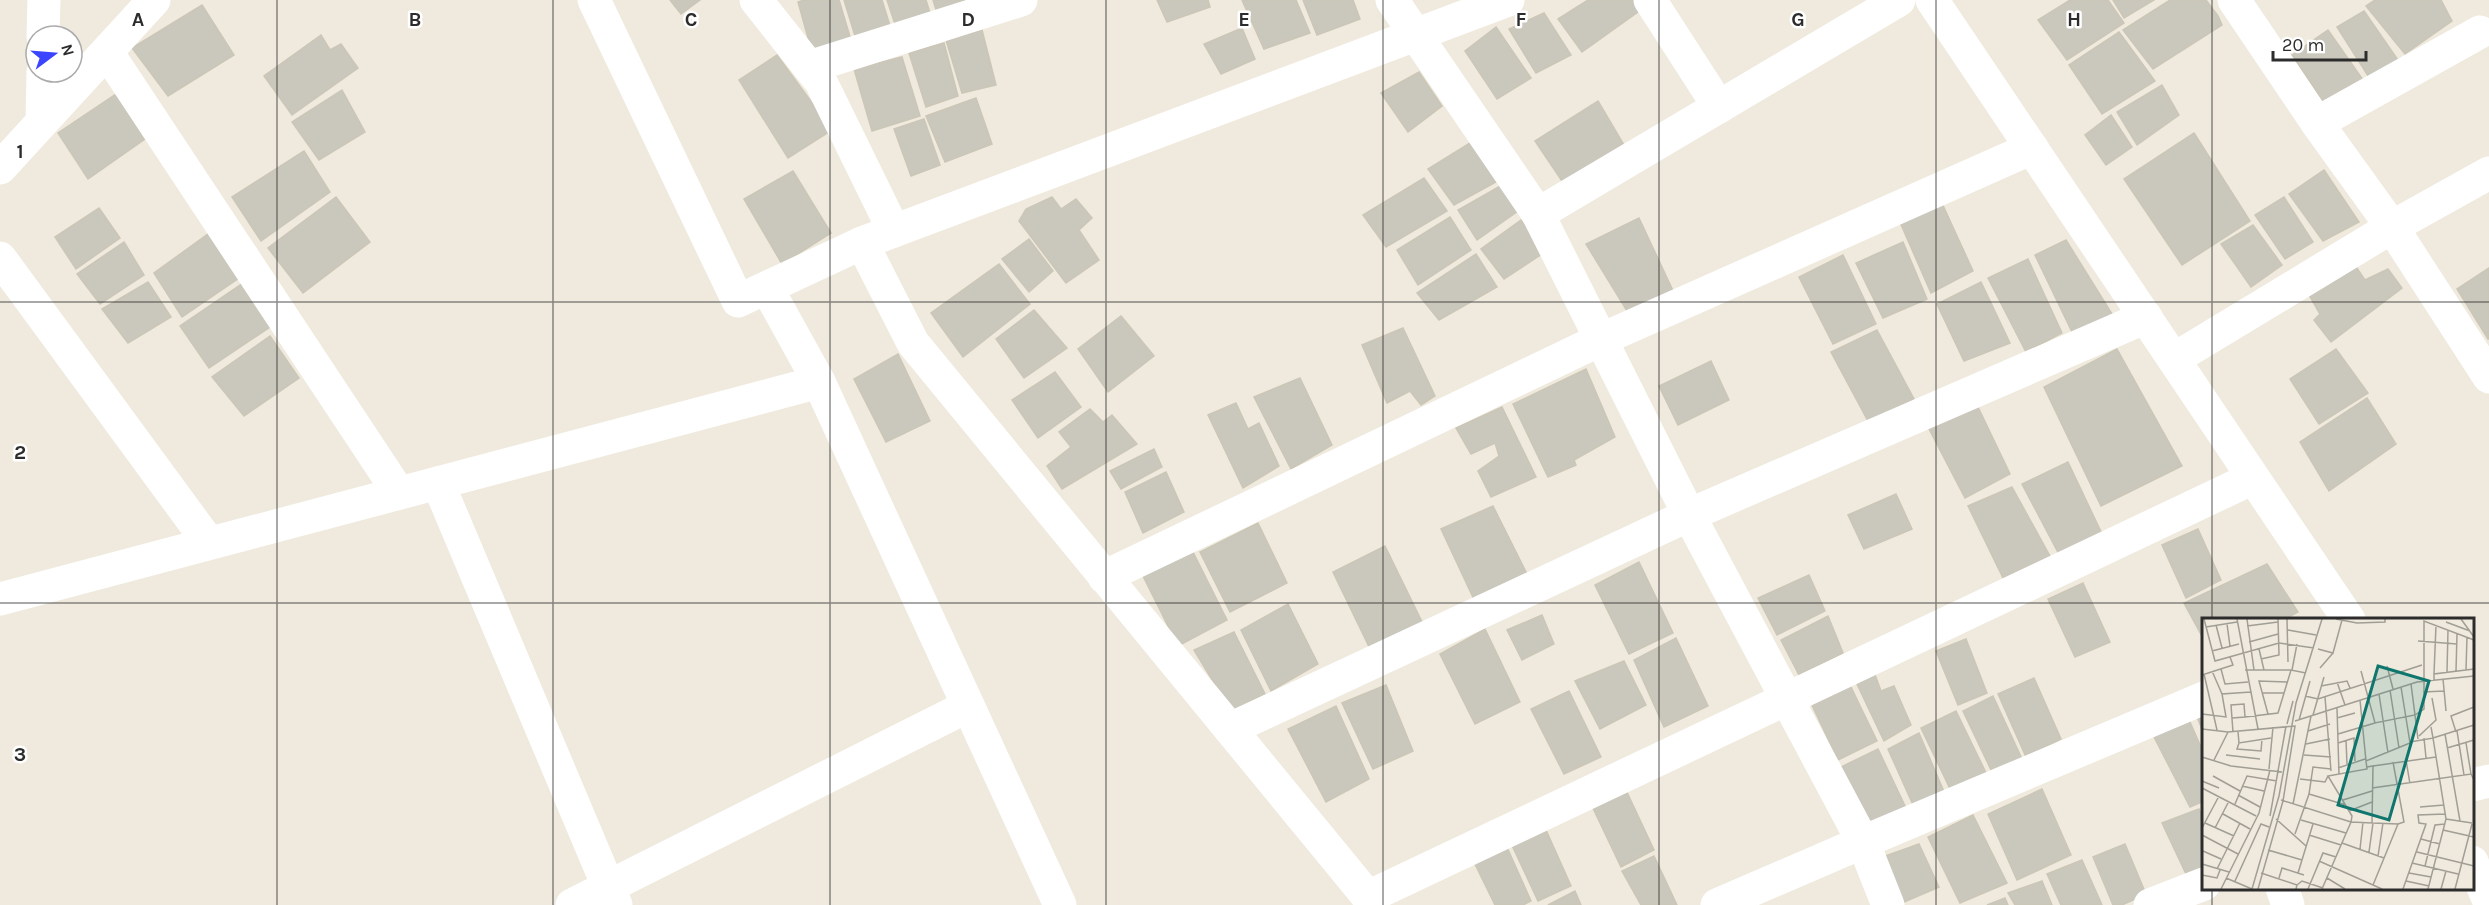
<svg xmlns="http://www.w3.org/2000/svg" width="2489" height="905" font-family="Karla,sans-serif">
<rect width="100%" height="100%" fill="#efeadd"/>
<g fill="#cac8bc" stroke="#cbc6b6" stroke-width="1.5">
<path d="M670,0H700L681,14Z"/>
<path d="M804,0H839L851,40L812,52L798,2Z"/>
<path d="M844,0H882L891,29L856,39Z"/>
<path d="M887,0H926L931,16L896,27Z"/>
<path d="M933,0H971L938,16Z"/>
<path d="M1157,0H1208L1210,7L1167,22Z"/>
<path d="M1242,0H1296L1310,33L1264,49Z"/>
<path d="M1303,0H1353L1360,19L1317,35Z"/>
<path d="M1588,0H1635L1642,9L1582,52L1558,19Z"/>
<path d="M2070,0H2108L2124,23L2067,60L2038,20Z"/>
<path d="M2113,0H2154L2124,18Z"/>
<path d="M2170,0H2206L2218,16L2222,25L2153,69L2123,30Z"/>
<path d="M2375,0H2441L2452,21L2405,54L2366,6Z"/>
<path d="M202,5L234,55L168,96L132,48Z"/>
<path d="M2364,11L2398,60L2370,79L2337,27Z"/>
<path d="M1544,13L1571,55L1536,73L1509,29Z"/>
<path d="M1496,27L1531,78L1497,99L1465,51Z"/>
<path d="M1242,28L1255,59L1221,74L1204,44Z"/>
<path d="M982,30L996,85L962,93L946,40Z"/>
<path d="M2328,30L2363,80L2329,110L2292,55Z"/>
<path d="M2119,32L2155,81L2102,114L2069,65Z"/>
<path d="M321,35L330,50L341,44L358,68L292,115L264,76Z"/>
<path d="M944,43L958,96L926,107L909,53Z"/>
<path d="M777,55L832,130L788,158L739,80Z"/>
<path d="M902,57L920,116L872,131L854,69Z"/>
<path d="M1419,72L1442,106L1408,132L1381,93Z"/>
<path d="M2162,85L2179,115L2137,145L2117,112Z"/>
<path d="M342,90L365,132L319,160L292,122Z"/>
<path d="M116,94L145,139L88,179L58,133Z"/>
<path d="M976,98L992,144L945,162L926,116Z"/>
<path d="M1598,101L1624,145L1564,184L1535,141Z"/>
<path d="M2111,115L2132,147L2106,165L2085,135Z"/>
<path d="M924,119L940,165L911,176L894,129Z"/>
<path d="M2194,133L2250,221L2182,265L2124,179Z"/>
<path d="M1478,138L1505,177L1454,205L1428,169Z"/>
<path d="M304,151L330,192L261,241L232,197Z"/>
<path d="M2324,170L2359,222L2323,241L2289,194Z"/>
<path d="M793,171L831,233L782,264L744,199Z"/>
<path d="M1424,178L1447,211L1386,247L1363,215Z"/>
<path d="M1502,185L1518,211L1477,240L1458,210Z"/>
<path d="M336,197L370,242L303,293L268,248Z"/>
<path d="M1052,197L1061,209L1076,199L1092,218L1079,230L1099,260L1066,283L1019,221L1026,209Z"/>
<path d="M2284,197L2313,242L2285,259L2255,215Z"/>
<path d="M1941,201L1973,271L1931,293L1899,220Z"/>
<path d="M99,208L120,238L76,269L55,237Z"/>
<path d="M1450,217L1471,250L1418,285L1397,250Z"/>
<path d="M1639,218L1675,295L1632,319L1586,244Z"/>
<path d="M1521,220L1545,252L1504,279L1481,249Z"/>
<path d="M2253,225L2282,265L2251,287L2221,244Z"/>
<path d="M212,231L242,276L182,317L154,273Z"/>
<path d="M1029,239L1053,271L1029,292L1002,259Z"/>
<path d="M2066,240L2112,314L2073,334L2035,255Z"/>
<path d="M124,242L144,275L100,304L77,274Z"/>
<path d="M1903,242L1927,299L1883,318L1856,263Z"/>
<path d="M1476,254L1497,287L1439,320L1417,293Z"/>
<path d="M1843,255L1876,324L1833,344L1799,277Z"/>
<path d="M2350,258L2365,280L2388,269L2402,288L2331,342L2314,320L2320,314L2309,295Z"/>
<path d="M2028,259L2062,333L2026,352L1988,278Z"/>
<path d="M999,264L1030,304L963,357L931,313Z"/>
<path d="M2489,268V339H2488L2457,289Z"/>
<path d="M246,281L276,323L209,368L180,326Z"/>
<path d="M148,282L171,317L128,343L102,309Z"/>
<path d="M1981,282L2010,343L1964,361L1937,304Z"/>
<path d="M1034,310L1067,348L1024,378L996,339Z"/>
<path d="M1121,316L1154,356L1108,392L1078,349Z"/>
<path d="M1403,328L1435,396L1421,405L1410,391L1387,403L1362,345Z"/>
<path d="M1877,330L1914,399L1868,421L1831,352Z"/>
<path d="M270,336L299,378L244,416L212,377Z"/>
<path d="M2117,349L2182,466L2101,506L2044,387Z"/>
<path d="M2336,349L2368,393L2319,424L2290,379Z"/>
<path d="M898,354L930,421L886,442L854,379Z"/>
<path d="M1711,361L1729,400L1678,425L1659,386Z"/>
<path d="M1586,369L1615,437L1574,460L1576,465L1548,477L1513,404Z"/>
<path d="M1055,372L1081,407L1038,438L1012,400Z"/>
<path d="M1300,378L1332,445L1291,469L1254,397Z"/>
<path d="M2367,398L2396,444L2329,491L2300,442Z"/>
<path d="M1236,403L1248,429L1259,423L1279,466L1243,488L1208,415Z"/>
<path d="M1502,407L1536,477L1491,497L1478,471L1499,456L1495,443L1471,454L1456,428Z"/>
<path d="M1978,407L2010,474L1965,498L1928,427Z"/>
<path d="M1090,409L1103,422L1112,415L1137,444L1062,489L1047,466L1071,447L1059,432Z"/>
<path d="M1154,449L1162,467L1121,489L1110,471Z"/>
<path d="M2068,462L2103,536L2061,558L2022,484Z"/>
<path d="M1166,472L1184,512L1143,533L1125,492Z"/>
<path d="M2012,487L2051,558L2005,582L1968,506Z"/>
<path d="M1896,494L1912,529L1864,549L1848,515Z"/>
<path d="M1493,506L1530,580L1478,608L1441,529Z"/>
<path d="M1258,523L1287,583L1230,612L1200,552Z"/>
<path d="M2198,529L2221,580L2186,598L2162,545Z"/>
<path d="M1190,546L1227,620L1178,646L1141,572Z"/>
<path d="M1385,546L1424,626L1373,655L1333,572Z"/>
<path d="M1639,562L1673,633L1629,654L1595,585Z"/>
<path d="M2267,564L2298,612L2283,620H2204V640L2184,603Z"/>
<path d="M1809,575L1825,611L1777,635L1758,598Z"/>
<path d="M2083,583L2110,642L2075,657L2048,599Z"/>
<path d="M1288,604L1318,664L1271,691L1241,630Z"/>
<path d="M1542,615L1554,644L1522,660L1507,630Z"/>
<path d="M1828,616L1843,653L1799,675L1781,640Z"/>
<path d="M1485,629L1520,702L1475,724L1440,654Z"/>
<path d="M1234,632L1265,694L1231,711L1194,650Z"/>
<path d="M1676,638L1708,706L1664,727L1634,660Z"/>
<path d="M1966,639L1987,693L1958,705L1936,651Z"/>
<path d="M1624,661L1646,705L1600,729L1575,681Z"/>
<path d="M1874,672L1881,691L1894,686L1911,725L1884,741L1855,680Z"/>
<path d="M2034,678L2061,739L2026,757L1998,694Z"/>
<path d="M1386,685L1413,751L1373,769L1342,703Z"/>
<path d="M1850,685L1877,741L1838,760L1812,705Z"/>
<path d="M1569,691L1601,757L1564,774L1531,709Z"/>
<path d="M1993,696L2022,759L1993,774L1963,711Z"/>
<path d="M1336,706L1369,779L1326,802L1288,729Z"/>
<path d="M2204,708V734L2195,712Z"/>
<path d="M1956,711L1989,779L1953,795L1921,728Z"/>
<path d="M2186,713L2204,754V801L2190,807L2151,731Z"/>
<path d="M1919,733L1945,794L1914,807L1888,749Z"/>
<path d="M1878,749L1907,810L1870,826L1839,768Z"/>
<path d="M1625,788L1654,850L1621,867L1592,806Z"/>
<path d="M2042,789L2071,855L2017,880L1988,814Z"/>
<path d="M2199,809L2204,820V868L2187,876L2162,823Z"/>
<path d="M1973,815L2007,883L1960,903L1928,837Z"/>
<path d="M1542,821L1571,886L1538,901L1510,841Z"/>
<path d="M1919,844L1939,887L1904,902L1880,858Z"/>
<path d="M2125,844L2146,894L2122,905H2113L2093,857Z"/>
<path d="M1506,845L1531,901L1523,905H1495L1474,862Z"/>
<path d="M1654,856L1677,905H1641L1622,871Z"/>
<path d="M2082,860L2102,905H2061L2047,874Z"/>
<path d="M2042,881L2052,905H2015L2008,893Z"/>
<path d="M1575,891L1581,905H1548Z"/>
<path d="M2005,898L2008,905H1987Z"/>
</g>
<g fill="none" stroke-linecap="round" stroke-linejoin="round">
<g stroke="#fff" stroke-width="33">
<path d="M594,0L738,301L862,243"/>
<path d="M756,0L821,82L894,231"/>
<path d="M1392,0L1538,214"/>
<path d="M1508,0L862,243L913,343L1368,897L2253,478"/>
<path d="M1650,0L1719,107"/>
<path d="M1899,0L1538,214L1689,515L1863,842L2204,698"/>
<path d="M1932,0L2349,620"/>
<path d="M2234,0L2317,123L2392,227L2489,377"/>
<path d="M43,36L44,0"/>
<path d="M107,52L399,493"/>
<path d="M809,67L1021,0"/>
<path d="M42,122L43,72"/>
<path d="M2317,123L2480,32"/>
<path d="M0,168L154,0"/>
<path d="M0,258L209,543"/>
<path d="M2174,359L2392,227L2489,173"/>
<path d="M819,382L1060,905"/>
<path d="M438,483L616,905"/>
<path d="M1104,577L1602,339L2032,148"/>
<path d="M0,599L819,382L767,288"/>
<path d="M1230,729L1689,515L2146,317"/>
<path d="M2472,785L2489,781"/>
<path d="M2472,862L2489,901"/>
<path d="M2282,888L2288,905"/>
<path d="M572,905L968,706"/>
<path d="M1717,905L1863,842L1888,905"/>
<path d="M2150,905L2204,884"/>
</g>
</g>
<path fill="none" stroke="#2c2c2c" stroke-width="1.5" stroke-opacity="0.55" d="M277,0V905M553,0V905M830,0V905M1106,0V905M1383,0V905M1659,0V905M1936,0V905M2212,0V620M0,302H2489M0,603H2489M2212,888V905"/>
<g transform="translate(2202 618)">
<rect width="272" height="272" fill="#efeadd"/>
<path fill="none" stroke="#a19e96" stroke-width="1.5" d="M2,1L13,43L77,25L112,30M35,1L56,111M45,1L52,52M85,1L86,44M134,1L155,5L183,4V1M259,1L272,19M244,4L268,13M25,6L28,28M14,7L20,30M45,8L76,4M4,9L35,4M86,12L114,17M216,23L255,26M47,24L76,16M57,31L62,52M116,31L131,35L140,2M10,33L37,26M59,41L77,37L76,1M185,48L191,71M118,50L131,35M19,51L23,66L46,64M43,52H89M90,52L95,26M264,52L265,19M10,53L20,76M159,53L173,105L213,97L209,66M254,53L255,16M245,54L246,12M2,56L15,112M232,56L234,7M0,57L31,47L28,39M241,61L244,93M232,62V56L272,51M135,64L143,87M119,68L145,63L148,70M188,72L197,130M221,74L242,73M61,75H82M177,76L186,135M103,78L116,81L220,47M123,79L129,153M158,82L164,143L208,125L199,69M135,90L137,156M0,96L24,99L20,76L49,74M66,96L57,63L85,64M111,97L122,59M43,99L76,95L89,52L104,55M30,100L43,99L42,86L29,87L31,114M135,100L153,95M97,102L108,63M93,103L215,64L272,58M85,106L91,83M229,109L231,120L272,107M0,111L26,114L93,108L81,183L56,271M106,113L128,106M255,113L262,157M36,114L37,125L69,120M254,114L249,98L272,89M136,116L173,105M243,116L258,203M217,118L234,102L230,80M222,120L224,140M216,121L213,97L222,91V3L272,22M144,122L145,146M208,124L231,120L244,201L226,271M37,125L35,131L59,133L60,121M136,125L152,120L153,143M264,125L269,156M104,126L128,121M245,130L272,122M24,137L58,141M102,137L129,139M0,139L29,148L80,154M12,142L26,114M204,142L208,166M191,144L202,204L196,206M171,148L234,139M136,150L163,141M67,151L71,109M11,158L38,173M98,161L123,164L126,158M0,163L17,170M40,168L62,173M0,170L54,198M170,170L269,156L272,162M107,176L144,187M36,177L58,189M79,182L149,204L150,198L126,158L165,151L164,143M141,182L170,173M33,186L45,158L75,163M91,186L109,98M218,189L242,187M147,193L170,184M21,196L48,211M68,198L84,108M74,201L104,228M244,201L270,205M99,202L144,215M3,205L32,218M170,205L196,206L171,267M0,210L17,178M13,210L27,183M241,212L272,219M93,216L107,176L111,149L129,151M0,217L36,236M107,217L139,227M219,221L238,226M140,225L182,240M158,231L161,204M66,232L100,242M1,233L19,241M167,234L171,205M215,234L272,248M176,238L181,205M117,243L180,271M210,245L256,256M0,246L27,254M223,248L233,207L243,206M15,251L38,205M59,255L95,267L94,271M96,255L111,206M207,255L229,259M0,257L15,260L18,252M24,260L50,271M77,260L80,250L102,257M125,260L143,271M33,263L59,206L67,209M204,263L227,268M95,267L100,263L121,270M19,271L57,195L68,152M50,271L77,178L94,85L120,1M106,271L121,235L134,239M120,271L149,204L170,205L171,148L165,149M201,271L224,206L217,205L216,197L243,196M239,271L244,253M253,271L270,206"/>
<path fill="#0f766e" fill-opacity="0.15" stroke="#0f766e" stroke-width="3" d="M176,48L227,63L187,202L136,187Z"/>
<rect width="272" height="272" fill="none" stroke="#2c2c2c" stroke-width="3"/>
</g>
<g font-size="20" text-anchor="middle" font-weight="bold" fill="#2c2c2c" stroke="#fff" stroke-width="5" stroke-linejoin="round" paint-order="stroke">
<text x="138" y="26">A</text>
<text x="415" y="26">B</text>
<text x="691" y="26">C</text>
<text x="968" y="26">D</text>
<text x="1244" y="26">E</text>
<text x="1521" y="26">F</text>
<text x="1798" y="26">G</text>
<text x="2074" y="26">H</text>
<text x="20" y="158">1</text>
<text x="20" y="459">2</text>
<text x="20" y="761">3</text>
</g>
<g transform="translate(54 54) rotate(74)"><circle r="28" fill="#ffffff" stroke="#ababab" stroke-width="1.5"/>
<path d="M0-4.5L10 22L0 15L-10 22Z" fill="#3b45ff"/>
<text y="-9" font-size="16" font-weight="bold" text-anchor="middle" fill="#2c2c2c">N</text>
</g>
<path d="M2273 51v9h93v-9" fill="none" stroke="#2c2c2c" stroke-width="3"/>
<text x="2282" y="51" font-size="18" fill="#2c2c2c" stroke="#ffffff" stroke-width="4.5" paint-order="stroke">20 m</text>
</svg>
